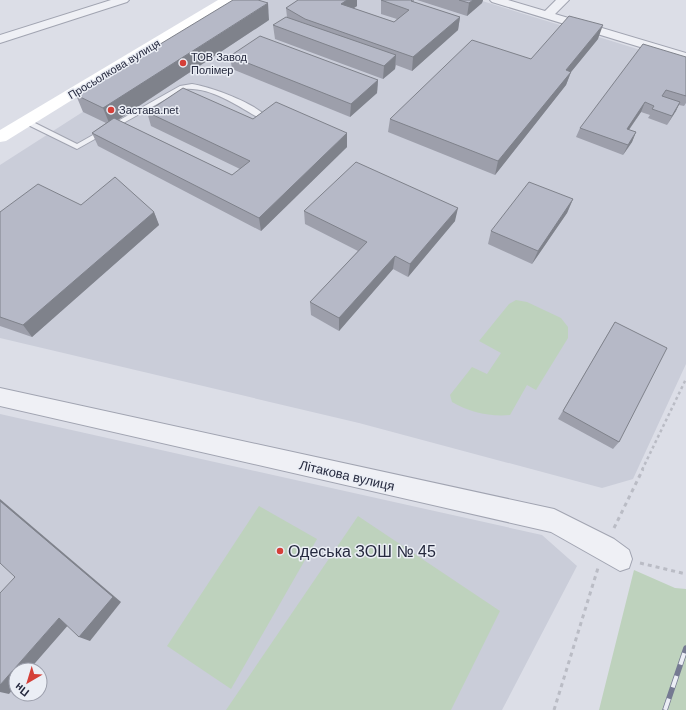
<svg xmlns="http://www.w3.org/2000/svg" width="686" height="710" font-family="Helvetica,sans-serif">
<rect width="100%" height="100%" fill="#dcdee7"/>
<g fill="#cacdd9" fill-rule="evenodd">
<path d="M257,0H479L686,64V364L633,479L602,488L359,423L0,338V165Z"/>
<path d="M0,414L542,535L577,566L502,710H0ZM16,670H40V694H16Z"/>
</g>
<g fill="#bed2bd">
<path d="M516,300L527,302L561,318L568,327V338L536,390L527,385L510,415C490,417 469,412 452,402L450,395L472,367L487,374L501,353L479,341L509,304Z"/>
<path d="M259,506L317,539L231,689L167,646Z"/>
<path d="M358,516L500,611L451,710H226Z"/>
<path d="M634,570L675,588L686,589V710H599Z"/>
</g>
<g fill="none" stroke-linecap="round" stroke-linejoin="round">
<g stroke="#a1a4b1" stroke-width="2">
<path id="lane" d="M192,84C211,87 252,102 266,116L259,118C236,105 211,87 184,89L77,149L22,122L29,120L77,144L180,86Z"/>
</g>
<g stroke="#a1a4b1" stroke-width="2">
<g id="street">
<path d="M111,0H129L127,2L0,43V35Z"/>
<path d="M490,0H508L545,11L556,0H569L555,14L686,53V61L492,2Z"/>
<path d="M0,388L554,509L614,539L629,550L632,559L629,568L620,571L551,532L0,406Z"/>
</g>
</g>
<path stroke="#babcc5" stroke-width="2.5" stroke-dasharray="3 3" stroke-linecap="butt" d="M642,470L686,379"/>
<g stroke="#babcc5" stroke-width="3" stroke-dasharray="4 4" stroke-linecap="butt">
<path d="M614,528L643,469"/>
<path d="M640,563L686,574"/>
<path d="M554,710L598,568"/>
</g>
<use href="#lane" fill="#eff0f5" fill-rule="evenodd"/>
<use href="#street" fill="#eff0f5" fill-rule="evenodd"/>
<path fill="#fff" fill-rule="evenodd" d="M218,0H233L6,141L0,142V130Z"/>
<g stroke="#757a92" stroke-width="5.5">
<path id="rail" d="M665,710L686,648"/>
</g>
<use href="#rail" stroke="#ebeef5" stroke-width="4" stroke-dasharray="12" stroke-linecap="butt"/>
</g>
<g fill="#9d9fab">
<path d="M298,0H357V6L353,8L394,22L397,19L381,14V0H414V2L460,17L458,30L412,71L396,65L395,69L383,79L275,39L273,25L287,17L286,8Z"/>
<path d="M417,0H483L482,3L467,16Z"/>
<path d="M269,20L118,120L232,175L240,169L151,126L147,112L253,119L347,147L261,231L98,146L92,133L106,123L83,112L76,95Z"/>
<path d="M598,39L571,72L566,85L495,175L388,132L390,119L531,59Z"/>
<path d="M230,56L378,80L377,93L350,117L232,69Z"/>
<path d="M686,57V103L684,106L679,105L667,125L648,118L650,115L641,112L629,130L636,132L632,142L623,155L576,137L580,128Z"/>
<path d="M573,199L567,213L532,264L488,244L491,231Z"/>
<path d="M81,205L154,212L159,225L32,337L0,326V212Z"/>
<path d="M304,211L455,221L408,277L393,269L339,331L311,315L310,302L358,251L305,224Z"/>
<path d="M615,322L619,442L613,449L558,419Z"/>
</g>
<g fill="#7f828b">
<path d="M347,0H357V6L341,17V4Z"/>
<path d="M473,0H483L482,3L467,16L469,3Z"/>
<path d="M268,3L269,20L110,125L103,108Z"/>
<path d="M460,17L458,30L412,71L413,57Z"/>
<path d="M603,25L598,39L571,72L566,85L495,175L498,161L566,70Z"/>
<path d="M396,55L395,69L383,79L384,66Z"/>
<path d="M378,80L377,93L350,117L351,104Z"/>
<path d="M645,102L641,112L623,138L627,129Z"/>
<path d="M680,102L676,111L667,125L672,116Z"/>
<path d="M636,132L632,142L623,155L628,145Z"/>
<path d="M347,133V147L261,231L259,218Z"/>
<path d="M573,199L567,213L532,264L538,251Z"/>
<path d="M458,208L455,221L408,277L410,264Z"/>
<path d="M154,212L159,225L32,337L23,325Z"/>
<path d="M395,256L393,269L339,331V318Z"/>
<path d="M0,499L121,602L90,641L79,637L0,501Z"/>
<path d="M59,618L70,623L29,670H16V685L9,694L0,692V685Z"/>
</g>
<g fill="#b6b9c7" stroke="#7f828b">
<path d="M233,0H258L268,3L103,108L76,95Z"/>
<path d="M298,0H347L341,4L394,22L409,10L381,0H412L411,1L460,17L413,57L305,19L286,8Z"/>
<path d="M459,0H473L469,3Z"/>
<path d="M569,16L603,25L566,70L571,72L498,161L390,119L472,40L531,59Z"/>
<path d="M286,17L396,55L384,66L273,25Z"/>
<path d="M260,36L378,80L351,104L230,56Z"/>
<path d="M643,44L686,57V96L666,90L662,96L680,102L672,116L652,109L654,106L645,102L627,129L636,132L628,145L580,128Z"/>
<path d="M183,88L253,119L276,102L347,133L259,218L92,133L114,118L232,175L250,161L147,112Z"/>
<path d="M356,162L458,208L410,264L395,256L339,318L310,302L367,242L304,211Z"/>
<path d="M115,177L154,212L23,325L0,317V212L38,184L81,205Z"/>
<path d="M529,182L573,199L538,251L491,231Z"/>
<path d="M615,322L667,348L619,442L563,411Z"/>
<path d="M0,501L113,597L79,637L59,618L0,685V593L15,577L0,563Z"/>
</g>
<g fill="#d53f38" stroke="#ebeef5" stroke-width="1.5">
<circle cx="183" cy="63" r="4"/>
<circle cx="111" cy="110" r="4"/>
<circle cx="280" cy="551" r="4"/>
</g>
<g text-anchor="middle" stroke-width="3" stroke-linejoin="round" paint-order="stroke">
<g font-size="11" fill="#25293e" stroke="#ebeef5" text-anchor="start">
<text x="191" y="61">ТОВ Завод<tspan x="191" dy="13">Полімер</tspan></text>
<text x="119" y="114">Застава.net</text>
</g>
<g font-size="11" fill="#25293e" stroke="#ebeef5">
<text transform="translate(114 69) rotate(-31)" y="4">Просьолкова вулиця</text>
</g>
<g font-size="13" fill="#25293e" stroke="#ebeef5">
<text transform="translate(347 475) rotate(13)" y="5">Літакова вулиця</text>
</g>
<g font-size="16" fill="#25293e" stroke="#ebeef5" text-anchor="start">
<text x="288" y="557">Одеська ЗОШ № 45</text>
</g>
</g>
<g transform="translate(28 682) rotate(218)"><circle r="19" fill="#ebeef5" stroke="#9c9fac"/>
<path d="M0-3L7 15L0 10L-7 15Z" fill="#d53f38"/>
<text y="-6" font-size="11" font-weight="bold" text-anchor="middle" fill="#25293e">Пн</text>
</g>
</svg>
